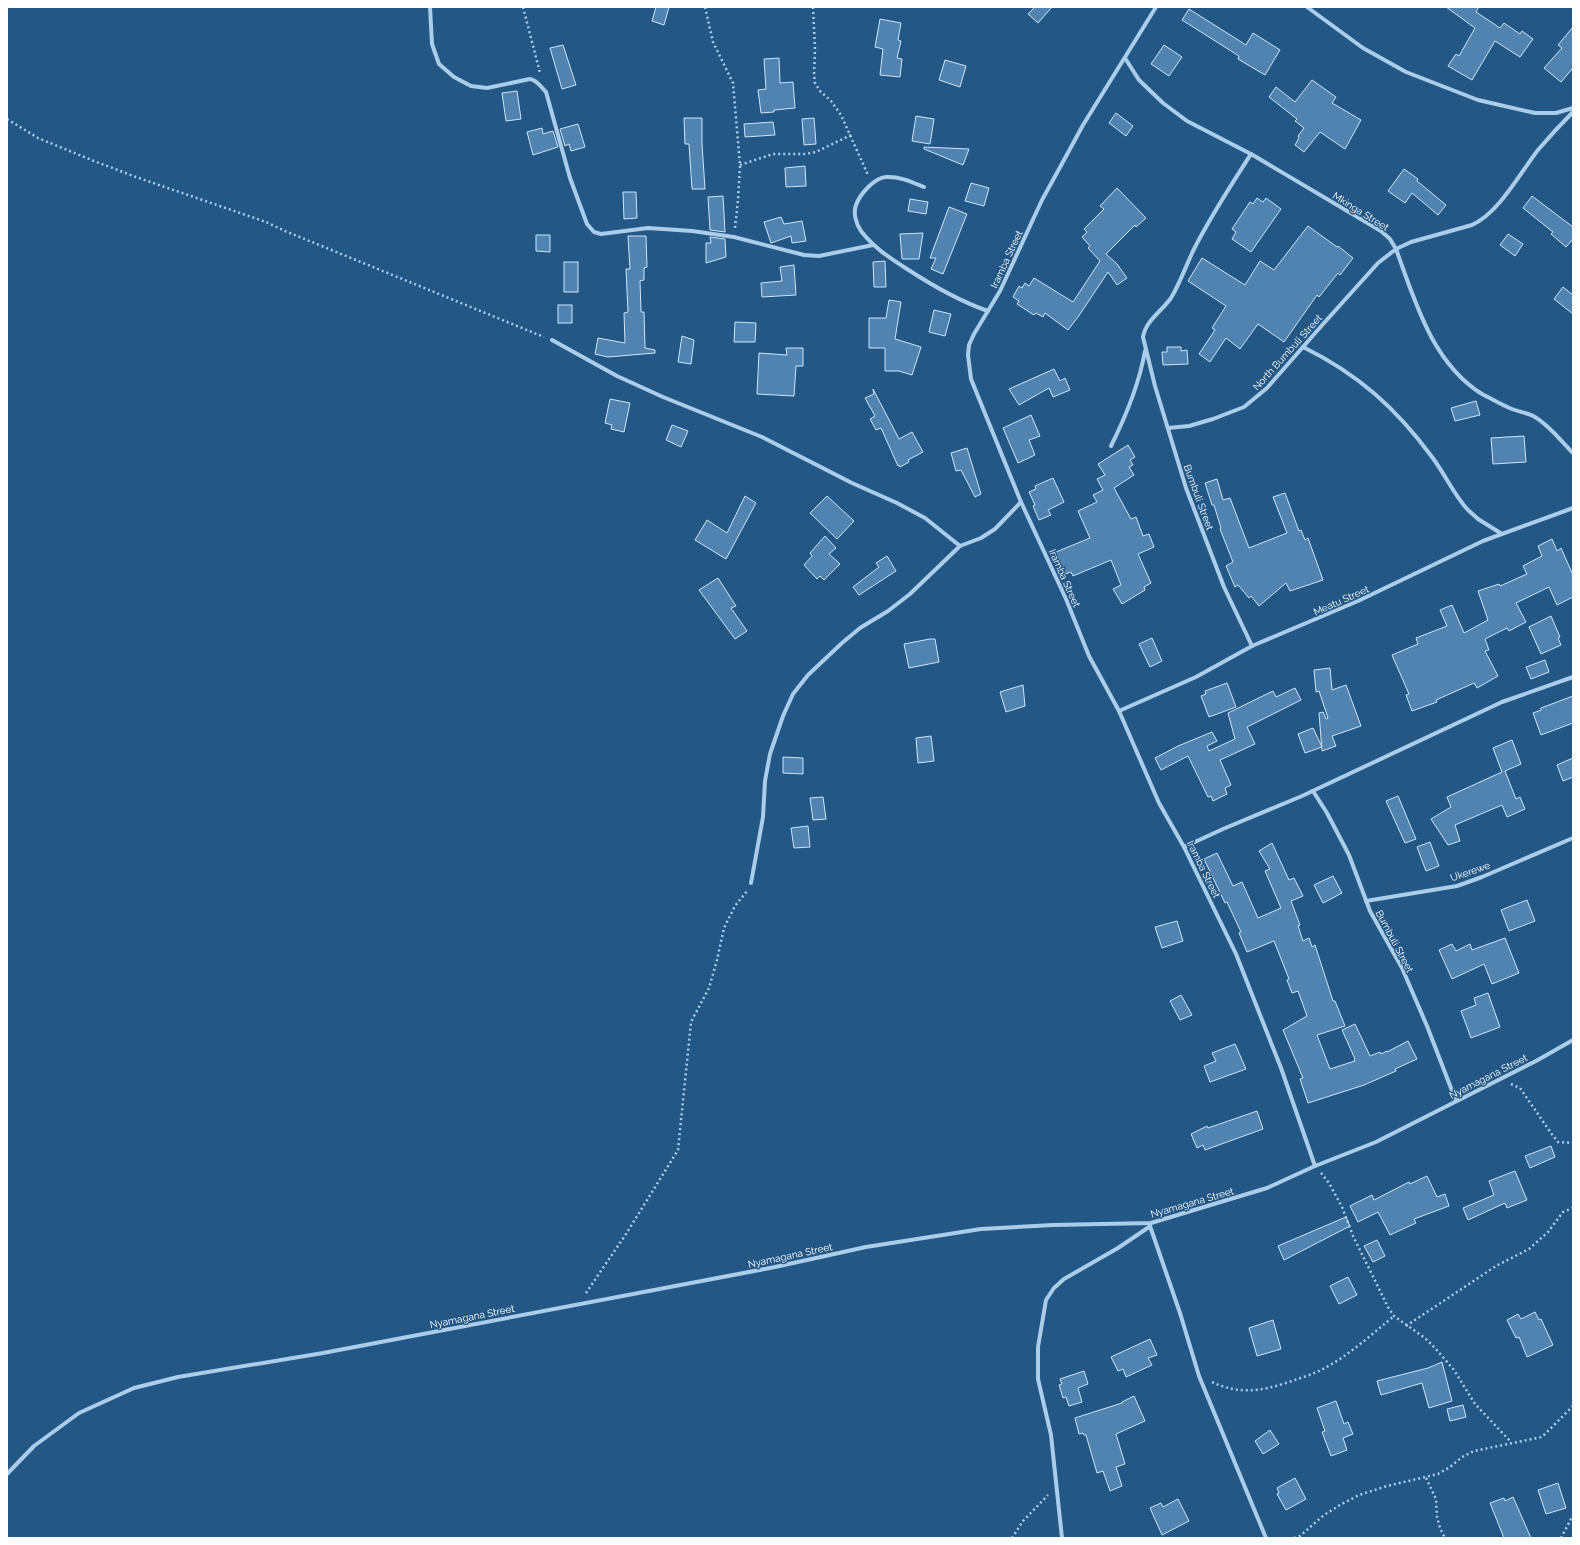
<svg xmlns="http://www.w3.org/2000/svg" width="1580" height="1545" font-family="Raleway,sans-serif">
<rect width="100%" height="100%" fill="#235785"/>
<g fill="#5083af" stroke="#d0e5f7">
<path d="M656,7H669L664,25L652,21Z"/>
<path d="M1035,7H1052L1038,23L1028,14Z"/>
<path d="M1446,7H1479L1476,12L1500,28L1504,23L1520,34L1522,31L1533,39L1520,57L1495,41L1472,80L1448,66L1456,54L1459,56L1475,28Z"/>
<path d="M1189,9L1246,45L1253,33L1280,50L1265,75L1238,59L1239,56L1182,20Z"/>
<path d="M880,19L901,23L898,40L901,41L897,58L902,59L900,77L880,75L883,49L875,47Z"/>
<path d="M1573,27V68L1561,82L1544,68L1562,48L1558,45Z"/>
<path d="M563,45L576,85L562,89L550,48Z"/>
<path d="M1164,45L1182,57L1169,76L1151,64Z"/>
<path d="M779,58L780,83L793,82L795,108L774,110V112L761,113L758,90L766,89L764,59Z"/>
<path d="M945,60L966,66L960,87L939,80Z"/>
<path d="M1312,80L1336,97L1332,103L1361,120L1345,149L1320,132L1304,152L1295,145L1299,138L1298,136L1304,128L1295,121L1297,119L1269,97L1276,87L1295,102Z"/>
<path d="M517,91L521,119L506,121L502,93Z"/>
<path d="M1116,113L1133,126L1126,136L1109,123Z"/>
<path d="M916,116L934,119L930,144L912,141Z"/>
<path d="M684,118H702V144L705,189H692L689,144H685Z"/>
<path d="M814,118L816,144L804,145L802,119Z"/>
<path d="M773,122L775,135L745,137L744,124Z"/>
<path d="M578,124L585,147L571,151L569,144L565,146L560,129Z"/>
<path d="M542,128L543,134L553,131L558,147L533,155L527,132Z"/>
<path d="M924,147L969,149L963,165L924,149Z"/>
<path d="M805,166L806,186L786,187L785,168Z"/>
<path d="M1404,169L1418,179L1417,181L1446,205L1438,215L1412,193L1405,203L1388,191Z"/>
<path d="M971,183L989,188L984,206L965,201Z"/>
<path d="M1117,188L1146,218L1136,227L1135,225L1106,254L1117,264L1127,278L1117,285L1108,272L1078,317L1068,330L1045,313L1043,317L1036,313L1034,315L1017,304L1019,301L1013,297L1019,286L1022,288L1025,283L1029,286L1034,278L1073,302L1100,261L1088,248L1090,246L1082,237L1087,232L1084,229L1104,209L1100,206Z"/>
<path d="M623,192H636L637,218L624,219Z"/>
<path d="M723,196L725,232L710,230L708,197Z"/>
<path d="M1532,196L1573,227V239L1566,247L1551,234L1553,232L1523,208Z"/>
<path d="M1257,198L1263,202L1266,198L1281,209L1251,252L1232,239L1236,232L1232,229L1250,202L1253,204Z"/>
<path d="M910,199L928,202L926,214L908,211Z"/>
<path d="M949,207L967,214L943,274L931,269L936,258H930Z"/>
<path d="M781,217L784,224L802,221L806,241L792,243L791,236L771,243L764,222Z"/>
<path d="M1308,226L1337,247L1338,246L1353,258L1340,275L1338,273L1319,297L1317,295L1284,342L1258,324L1240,349L1226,338L1210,362L1199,354L1215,330L1212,328L1226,306L1188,281L1202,258L1245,285L1260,261L1274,270Z"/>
<path d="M923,233L919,259H902L900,234Z"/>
<path d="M1508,234L1523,244L1515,256L1500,245Z"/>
<path d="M536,235H550V252L536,251Z"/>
<path d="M628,236H646L647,267L644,268V280L640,281L641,312H644L645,348L655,350V353L608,357L595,354L598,338L625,343L624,313L628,312L626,269H630Z"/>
<path d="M710,237L725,239L726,257L706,263V243H711Z"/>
<path d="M885,261L886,287H874L873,262Z"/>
<rect x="564" y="262" width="14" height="30"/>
<path d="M794,265L796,295L762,297L761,283L782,281L780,267Z"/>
<path d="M1563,287L1573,295V314L1554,299Z"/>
<path d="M889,300L901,302L895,339L921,347L912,375L899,371H885V348H869V318H886Z"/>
<rect x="558" y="305" width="14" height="18"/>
<path d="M934,310L951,314L945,336L929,332Z"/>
<path d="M735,322L756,323L755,342H734Z"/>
<path d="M682,336L694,340L691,364L678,362Z"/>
<path d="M1167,347H1181V351L1187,350L1188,364L1163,365L1162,352H1167Z"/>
<path d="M786,348H803V366H796L794,396L757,394L759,353L787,355Z"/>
<path d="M1054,369L1060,381L1065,378L1070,390L1053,397L1049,388L1019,405L1009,389Z"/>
<path d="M873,389L899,439L912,432L923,452L908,460L909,462L900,467L899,465L898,466L881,428L876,430L870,419L875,416L865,398L874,394Z"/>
<path d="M610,399L630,403L624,432L611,429L612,425L605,423Z"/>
<path d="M1476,401L1480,415L1455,421L1451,408Z"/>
<path d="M1031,415L1040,436L1029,440L1035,455L1018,463L1003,428Z"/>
<path d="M672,425L688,431L681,447L666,440Z"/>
<path d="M1524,436L1526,462L1493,464L1491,438Z"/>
<path d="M1128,445L1135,457L1130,460L1133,465L1129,467L1134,475L1114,488L1131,519L1136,517L1143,536L1149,534L1154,547L1138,554L1151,583L1144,587L1145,590L1122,604L1113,589L1121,585L1111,560L1073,576L1071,572L1065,574L1056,552L1090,538L1078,511L1097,502L1093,495L1103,490L1097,479L1105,475L1098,464Z"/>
<path d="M967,448L981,494L975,497L961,470L956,471L951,453Z"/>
<path d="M1053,478L1064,502L1048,510L1051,515L1039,520L1033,506L1035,505L1029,492L1036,489L1035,486Z"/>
<path d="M1217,479L1223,500L1230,498L1249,548L1287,533L1273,497L1285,493L1299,531L1301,530L1305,540L1308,538L1323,580L1290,591L1286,583L1259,606L1251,596L1249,598L1238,585L1235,587L1226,566L1233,562L1220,529L1221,528L1214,505H1212L1205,483Z"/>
<path d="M745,496L756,503L726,559L695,540L707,520L727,533Z"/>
<path d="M827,496L854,521L837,539L810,513Z"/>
<path d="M825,536L836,548L829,554L840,564L824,580L820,576L817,579L804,565L812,556L810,553Z"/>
<path d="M1552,539L1557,551L1561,548L1573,575V597L1557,605L1549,587L1516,603L1526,622L1509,631L1507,628L1485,639L1489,650L1485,651L1498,676L1477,688L1474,683L1436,700L1437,702L1412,711L1406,695L1409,694L1392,655L1418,644L1416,638L1447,626L1440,610L1452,605L1464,633L1488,620L1478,591L1499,584L1500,586L1527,574L1523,566L1542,556L1538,546Z"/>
<path d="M887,556L896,571L859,595L853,587L879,567L876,563Z"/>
<path d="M718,578L736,606L731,608L747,631L735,639L699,590Z"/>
<path d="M1551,616L1560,637L1558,638L1561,645L1541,654L1529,627Z"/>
<path d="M1152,638L1162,661L1150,667L1139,644Z"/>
<path d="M930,639H935L939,662L909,668L904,644Z"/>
<path d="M1545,660L1549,672L1531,679L1526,667Z"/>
<path d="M1330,668L1332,690L1346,685L1361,726L1332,736L1336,746L1322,751L1319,713L1323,712L1326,719L1328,718L1319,691L1316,692L1314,670Z"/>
<path d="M1227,683L1236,707L1209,717L1201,696L1206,694L1205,691Z"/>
<path d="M1023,685L1025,706L1006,712L1000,692Z"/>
<path d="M1295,688L1301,700L1247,727L1255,744L1220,760L1231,785L1225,788L1227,794L1213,801L1211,796L1208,797L1188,756L1161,770L1155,758L1178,746L1212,732L1217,741L1207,746L1209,751L1235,739L1228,713L1273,691L1276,697Z"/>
<path d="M1573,696V723L1541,735L1533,713L1541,710V708Z"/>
<path d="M1313,728L1322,747L1305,753L1298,734Z"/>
<path d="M931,736L934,761L918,763L916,738Z"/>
<path d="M1512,740L1521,764L1505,771L1516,799L1520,797L1525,809L1507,817L1502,805L1455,825L1460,841L1448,845L1431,819L1451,807L1447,797L1502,772L1493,748Z"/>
<path d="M783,757L803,758V774L783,773Z"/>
<path d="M1573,758V777L1563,781L1557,765Z"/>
<path d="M1398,796L1416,839L1405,843L1386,801Z"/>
<path d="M823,797L826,819L813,820L810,798Z"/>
<path d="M808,826L810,847L794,848L791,828Z"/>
<path d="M1430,842L1439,866L1426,871L1417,847Z"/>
<path d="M1272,843L1289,880L1294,878L1303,896L1291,901L1300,925L1298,926L1303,941L1309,938L1312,947L1315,945L1333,1001H1335L1345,1026L1317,1035L1330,1069L1355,1061L1354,1060L1355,1059L1342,1030L1355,1024L1370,1056L1380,1052L1381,1054L1387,1051V1052L1408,1041L1417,1059L1395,1069L1396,1071L1364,1085L1308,1103L1300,1079L1303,1078L1283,1030L1307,1016L1298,991L1292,993L1287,980L1289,979L1274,941L1247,952L1239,933L1241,932L1227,902L1225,903L1204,859L1217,853L1233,886L1242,882L1258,918L1281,908L1265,871L1270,869L1259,851Z"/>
<path d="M1333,876L1342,893L1323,903L1314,885Z"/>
<path d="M1527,900L1535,921L1509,931L1501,910Z"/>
<path d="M1177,921L1183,941L1162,948L1155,927Z"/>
<path d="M1505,938L1519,973L1492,984L1484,964L1452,979L1439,950L1452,944L1456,951L1470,944L1472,950Z"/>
<path d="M1488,993L1500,1027L1471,1038L1461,1011L1476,1005L1474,998Z"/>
<path d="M1181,995L1192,1015L1180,1020L1170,1001Z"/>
<path d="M1235,1044L1246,1069L1210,1082L1204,1066L1216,1061L1212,1053Z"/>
<path d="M1257,1111L1263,1129L1205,1150L1203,1145L1197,1148L1191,1134L1207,1126L1208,1128Z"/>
<path d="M1551,1146L1555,1157L1530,1168L1525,1156Z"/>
<path d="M1515,1171L1527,1200L1507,1208L1505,1203L1468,1220L1463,1208L1494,1195L1489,1181Z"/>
<path d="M1427,1176L1437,1197L1445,1194L1449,1206L1414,1219L1416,1223L1390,1235L1378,1212L1358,1222L1350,1206L1372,1195L1374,1200L1409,1182L1410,1184Z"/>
<path d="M1346,1217L1350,1226L1284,1260L1278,1246Z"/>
<path d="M1377,1240L1385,1256L1373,1262L1364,1246Z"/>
<path d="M1348,1277L1357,1295L1339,1304L1330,1286Z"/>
<path d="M1535,1312L1539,1320L1541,1319L1553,1345L1527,1357L1519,1337L1516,1338L1507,1320L1518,1314L1521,1319Z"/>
<path d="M1273,1320L1281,1349L1257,1356L1249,1328Z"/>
<path d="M1150,1339L1157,1355L1148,1358L1152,1365L1126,1377L1123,1369L1118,1371L1111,1357Z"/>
<path d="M1442,1362L1452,1401L1429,1408L1422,1383L1381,1395L1377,1381L1428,1368Z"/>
<path d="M1084,1371L1088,1384L1078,1388L1082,1402L1069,1406L1066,1397L1063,1398L1059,1385L1062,1384L1060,1379Z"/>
<path d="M1134,1396L1145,1421L1116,1434L1125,1464L1116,1467L1122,1486L1110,1491L1103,1471L1097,1473L1086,1435H1084L1083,1433L1079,1434L1075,1418L1122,1403V1402Z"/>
<path d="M1336,1401L1344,1424L1348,1422L1353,1434L1343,1438L1347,1450L1331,1456L1322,1432L1325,1431L1317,1408Z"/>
<path d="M1463,1405L1466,1417L1450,1421L1447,1409Z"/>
<path d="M1270,1430L1279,1444L1263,1454L1255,1441Z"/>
<path d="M1295,1478L1306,1499L1286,1510L1277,1494L1279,1493L1277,1488Z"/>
<path d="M1558,1483L1566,1508L1546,1514L1538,1490Z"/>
<path d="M1513,1497L1531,1538H1504L1490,1503L1504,1498L1505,1501Z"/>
<path d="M1178,1499L1189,1521L1162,1535L1150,1508L1161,1503L1163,1507Z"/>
</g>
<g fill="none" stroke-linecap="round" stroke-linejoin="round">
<g stroke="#accde9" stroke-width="2.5" stroke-dasharray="2 3" stroke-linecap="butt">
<path d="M523,7L540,73"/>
<path d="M705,7L713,42L733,83L740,165L738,200L735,228"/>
<path d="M813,7L815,49L814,74L815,83L820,91L831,101L841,115L868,175"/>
<path d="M7,119L38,138L94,161L136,177L266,222L285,231L544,337"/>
<path d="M740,165L773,154H805L816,152L851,135"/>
<path d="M1511,1084L1520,1088L1551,1133L1558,1142L1573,1143"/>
<path d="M1321,1173L1329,1183L1342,1207L1353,1236L1388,1307L1394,1316L1425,1338L1435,1348L1454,1370L1475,1404L1511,1442"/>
<path d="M586,1293L626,1234L678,1150L691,1022L709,988L717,960L724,928L735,906L747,891"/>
<path d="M1406,1326L1496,1266L1529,1249L1548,1232L1563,1212L1573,1208"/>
<path d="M1212,1382C1239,1395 1262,1391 1289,1382C1300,1378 1311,1375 1321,1370C1347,1357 1371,1335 1394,1316"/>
<path d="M1426,1478L1436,1499L1437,1517L1440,1528L1445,1538"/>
<path d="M1012,1538L1023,1521L1048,1495"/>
<path d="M1294,1538L1300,1536L1324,1515L1340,1505L1359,1495L1387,1486L1438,1474L1450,1467L1462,1457L1474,1451L1542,1437L1573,1406"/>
<path d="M1561,1538L1571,1519L1573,1518"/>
</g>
<g stroke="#accde9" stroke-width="4">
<path d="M430,7L432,44L439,64L454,77L471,86L487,88L530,79C537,80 541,87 546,92L570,178L587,224L594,232L601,234L648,228L692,231L734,237L804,255L819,256L873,245"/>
<path d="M1156,7L1083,125L1064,160L1042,200L1000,291L974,334L969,345L968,355L971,379L1021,502L1066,599L1089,656L1119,711L1159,803L1184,847L1236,954L1281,1068L1315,1166"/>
<path d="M1307,7L1363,48L1406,72L1478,100L1535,113H1556L1573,108"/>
<path d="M1125,58L1139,80L1163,103L1187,121L1251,154L1381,231L1390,239L1396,249C1415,301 1432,363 1482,394C1492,399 1502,405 1512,409C1520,412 1528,413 1535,417C1550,426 1561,441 1573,453"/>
<path d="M1251,154C1231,185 1210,217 1193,251C1186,266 1180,283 1171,298C1162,311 1146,320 1143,337L1155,386L1186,488L1224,587L1252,646"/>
<path d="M924,187C912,182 899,176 886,177C874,178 860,194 856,205C853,213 856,224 861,231C874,248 890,258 907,269C933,286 959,301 988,311"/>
<path d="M552,340L617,376L663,397L762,437L852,483L897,503L925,518L960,546"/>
<path d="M1303,347C1358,374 1396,408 1432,457C1445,474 1454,495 1468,510L1478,519L1502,534"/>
<path d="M1168,428L1189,426L1213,419L1244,407L1267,388L1324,323L1378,263L1396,249L1411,242L1472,225C1499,213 1520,173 1538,150C1549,137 1561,124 1573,112"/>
<path d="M1111,446C1126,416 1139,385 1145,351"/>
<path d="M1119,711L1196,677L1252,646L1358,601L1483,541L1573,508"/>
<path d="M1313,791L1327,813L1349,855L1370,911L1402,968L1427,1026L1456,1101"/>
<path d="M1184,847L1223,829L1302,796L1502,702L1573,677"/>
<path d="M751,883L763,817L765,781L770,754L783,716L793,694L808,675L842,643L860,628L888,611L910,594L960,546L981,538L995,529L1021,502"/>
<path d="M1366,901L1457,886L1482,877L1573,838"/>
<path d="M1150,1226L1180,1313L1199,1376L1266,1538"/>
<path d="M7,1474L34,1446L79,1413L134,1388L178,1377L323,1353L775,1267L866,1247L981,1229L1053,1225L1151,1223L1267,1188L1315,1166L1376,1142L1536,1061L1573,1040"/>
<path d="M1062,1538L1051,1435L1038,1379V1347L1046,1300L1054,1288L1064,1279L1118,1248L1149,1227"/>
</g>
</g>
<g text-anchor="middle" stroke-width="3" stroke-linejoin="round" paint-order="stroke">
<g font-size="10" fill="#fff" stroke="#235785">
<text transform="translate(1361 211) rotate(32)" y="4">Mkinga Street</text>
<text transform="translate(1006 259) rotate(-65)" y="4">Iramba Street</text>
<text transform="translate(1287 352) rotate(-48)" y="4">North Bumbuli Street</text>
<text transform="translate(1199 497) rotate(70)" y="4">Bumbuli Street</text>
<text transform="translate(1065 578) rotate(66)" y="4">Iramba Street</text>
<text transform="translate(1341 600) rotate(-24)" y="4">Meatu Street</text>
<text transform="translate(1204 869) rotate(64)" y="4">Iramba Street</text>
<text transform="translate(1470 871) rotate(-19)" y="4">Ukerewe</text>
<text transform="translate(1395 941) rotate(62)" y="4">Bumbuli Street</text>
<text transform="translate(1488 1076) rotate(-27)" y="4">Nyamagana Street</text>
<text transform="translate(1192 1202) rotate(-16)" y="4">Nyamagana Street</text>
<text transform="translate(790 1255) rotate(-12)" y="4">Nyamagana Street</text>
<text transform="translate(472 1316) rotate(-11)" y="4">Nyamagana Street</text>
</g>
</g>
<rect width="1580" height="1545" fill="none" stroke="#ffffff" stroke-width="16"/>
</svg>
